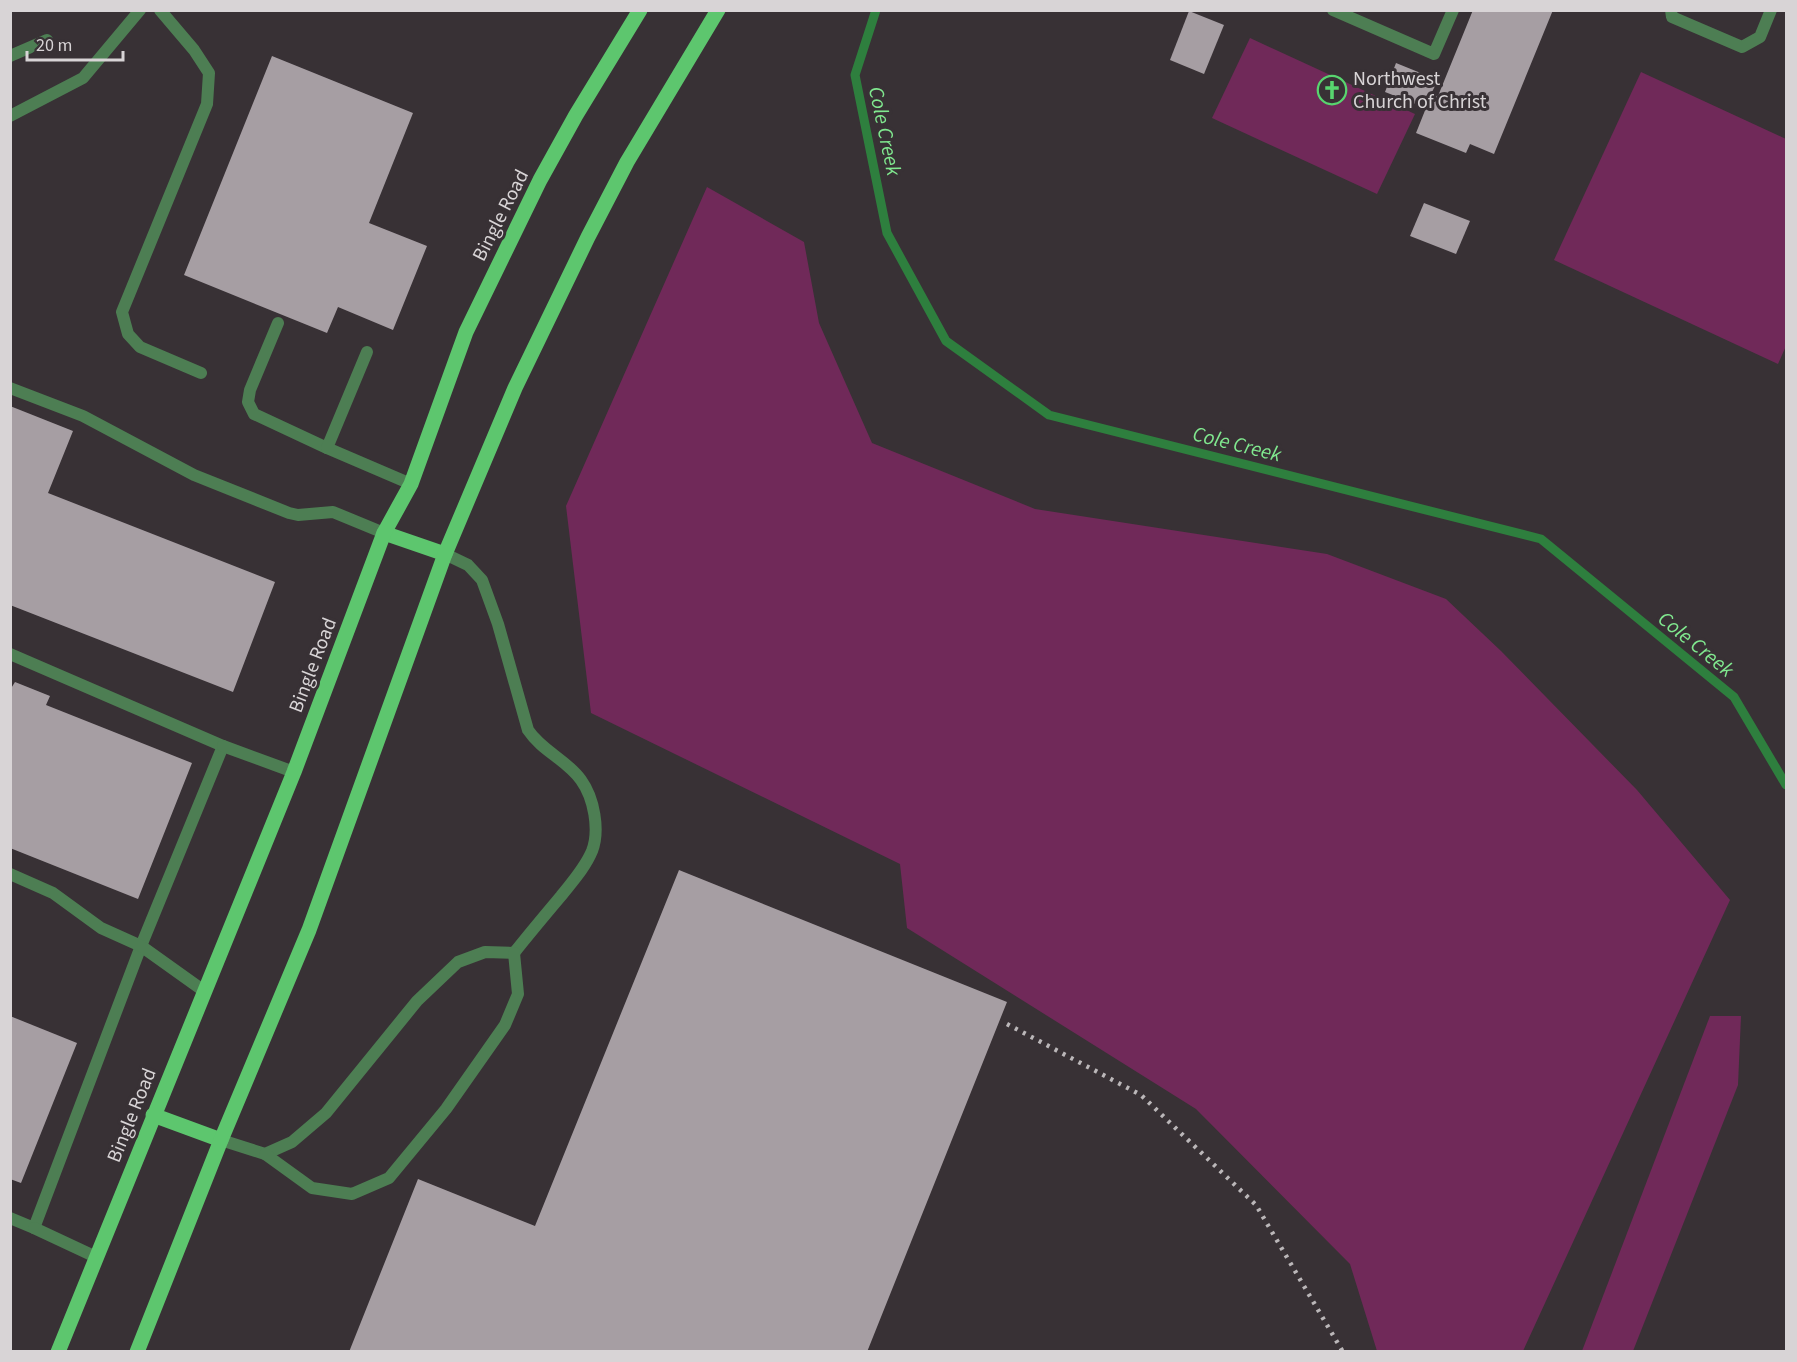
<svg xmlns="http://www.w3.org/2000/svg" width="1797" height="1362" font-family="'Source Sans 3',sans-serif">
<rect width="100%" height="100%" fill="#383135"/>
<g fill="#702959">
<path d="M1250,38L1415,114L1377,194L1212,118Z"/>
<path d="M1641,72L1786,139V346L1778,364L1554,260Z"/>
<path d="M707,187L804,242L819,323L872,443L1035,509L1327,554L1446,599L1501,651L1637,790L1730,900L1523,1351H1377L1350,1264L1196,1109L907,928L900,864L591,713L566,506Z"/>
<path d="M1710,1016H1741L1738,1085L1633,1351H1582Z"/>
</g>
<g fill="none" stroke-linecap="round" stroke-linejoin="round">
<path stroke="#2e7f3e" stroke-width="9" d="M876,10L855,75L887,233L946,341L1049,415L1541,539L1734,697L1786,785"/>
</g>
<g fill="#a69ea3">
<path d="M1473,10H1553L1494,154L1470,144L1466,153L1416,133L1426,108L1385,92L1396,63L1438,80L1431,94L1438,96Z"/>
<path d="M1189,11L1224,25L1204,74L1170,60Z"/>
<path d="M272,56L413,113L369,223L427,246L393,330L338,307L327,333L184,275Z"/>
<path d="M1424,203L1470,221L1456,254L1410,236Z"/>
<path d="M10,406L73,431L48,493L275,582L233,692L10,605Z"/>
<path d="M15,682L50,696L46,705L192,763L138,899L10,848V690Z"/>
<path d="M679,870L1007,1002L867,1352H349L418,1179L535,1226Z"/>
<path d="M10,1016L77,1043L21,1183L10,1179Z"/>
</g>
<g fill="none" stroke-linecap="round" stroke-linejoin="round">
<g stroke="#4d7e53" stroke-width="12">
<path d="M160,10L194,50L209,73L207,104L122,312L128,334L140,347L201,373"/>
<path d="M1333,10L1434,54L1453,10"/>
<path d="M1671,10L1672,17L1742,47L1760,37L1771,10"/>
<path d="M10,56L47,40"/>
<path d="M278,323L250,390L248,402L254,414L327,448"/>
<path d="M367,352L327,448L411,484"/>
<path d="M10,388L83,416L194,475L289,513L298,515L333,512L384,533"/>
<path d="M10,654L223,746L141,946L34,1228L10,1218"/>
<path d="M223,746L294,772"/>
<path d="M10,874L53,893L101,928L141,946L204,991"/>
<path d="M221,1140L265,1154L292,1142L326,1113L417,1001L458,962L485,952L514,953C529,934 545,915 561,896C572,882 585,868 592,851C600,830 594,798 581,780C567,760 542,751 528,730L498,624L482,580L468,565L445,554"/>
<path d="M265,1154L312,1188L352,1194L389,1178L446,1109L505,1025L518,994L514,953"/>
<path d="M34,1228L96,1257"/>
</g>
<path stroke="#4d7e53" stroke-width="12" d="M10,116L83,78L140,10"/>
<g stroke="#5dc66e" stroke-width="15">
<path d="M384,533L445,554"/>
<path d="M153,1115L221,1140"/>
<path d="M58,1352L294,772L384,533L411,484L466,332L540,180L576,115L640,10"/>
<path d="M137,1352L221,1140L309,930L445,554L515,388L588,237L627,162L718,10"/>
</g>
<path stroke="#bbb7b9" stroke-width="4.5" stroke-dasharray="3 6" stroke-linecap="butt" d="M1007,1024L1141,1095L1256,1205L1343,1352"/>
</g>
<defs>
<g id="church-ring" transform="scale(1.5)"><circle r="9.5" fill="#383135" stroke="#58d56f" stroke-width="1.5"/><path d="M-1.2-6h2.4v3.5h3.3v2.4h-3.3V6h-2.4V-.1h-3.3v-2.4h3.3Z" fill="#58d56f"/></g>
</defs>
<g fill-rule="evenodd">
<use href="#church-ring" x="1332" y="90"/>
</g>
<g text-anchor="middle" stroke-width="6" stroke-linejoin="round" paint-order="stroke">
<g font-size="20" fill="#d8d4d6" stroke="#383135" text-anchor="start">
<text x="1353" y="85">Northwest<tspan x="1353" dy="23">Church of Christ</tspan></text>
</g>
<g font-size="20" fill="#d8d4d6" stroke="#383135">
<text transform="translate(500 215) rotate(-63)" y="7">Bingle Road</text>
<text transform="translate(312 665) rotate(-69)" y="7">Bingle Road</text>
<text transform="translate(131 1115) rotate(-68)" y="7">Bingle Road</text>
</g>
<g font-size="21" font-style="italic" fill="#80e88f" stroke="#383135">
<text transform="translate(885 131) rotate(78)" y="7">Cole Creek</text>
<text transform="translate(1237 444) rotate(14)" y="7">Cole Creek</text>
<text transform="translate(1696 644) rotate(39)" y="7">Cole Creek</text>
</g>
</g>
<rect width="1797" height="1362" fill="none" stroke="#d8d4d6" stroke-width="24"/>
<path d="M27 51v9h96v-9" fill="none" stroke="#d8d4d6" stroke-width="3"/>
<text x="36" y="51" font-size="18" fill="#d8d4d6" stroke="#383135" stroke-width="4.5" paint-order="stroke">20 m</text>
</svg>
